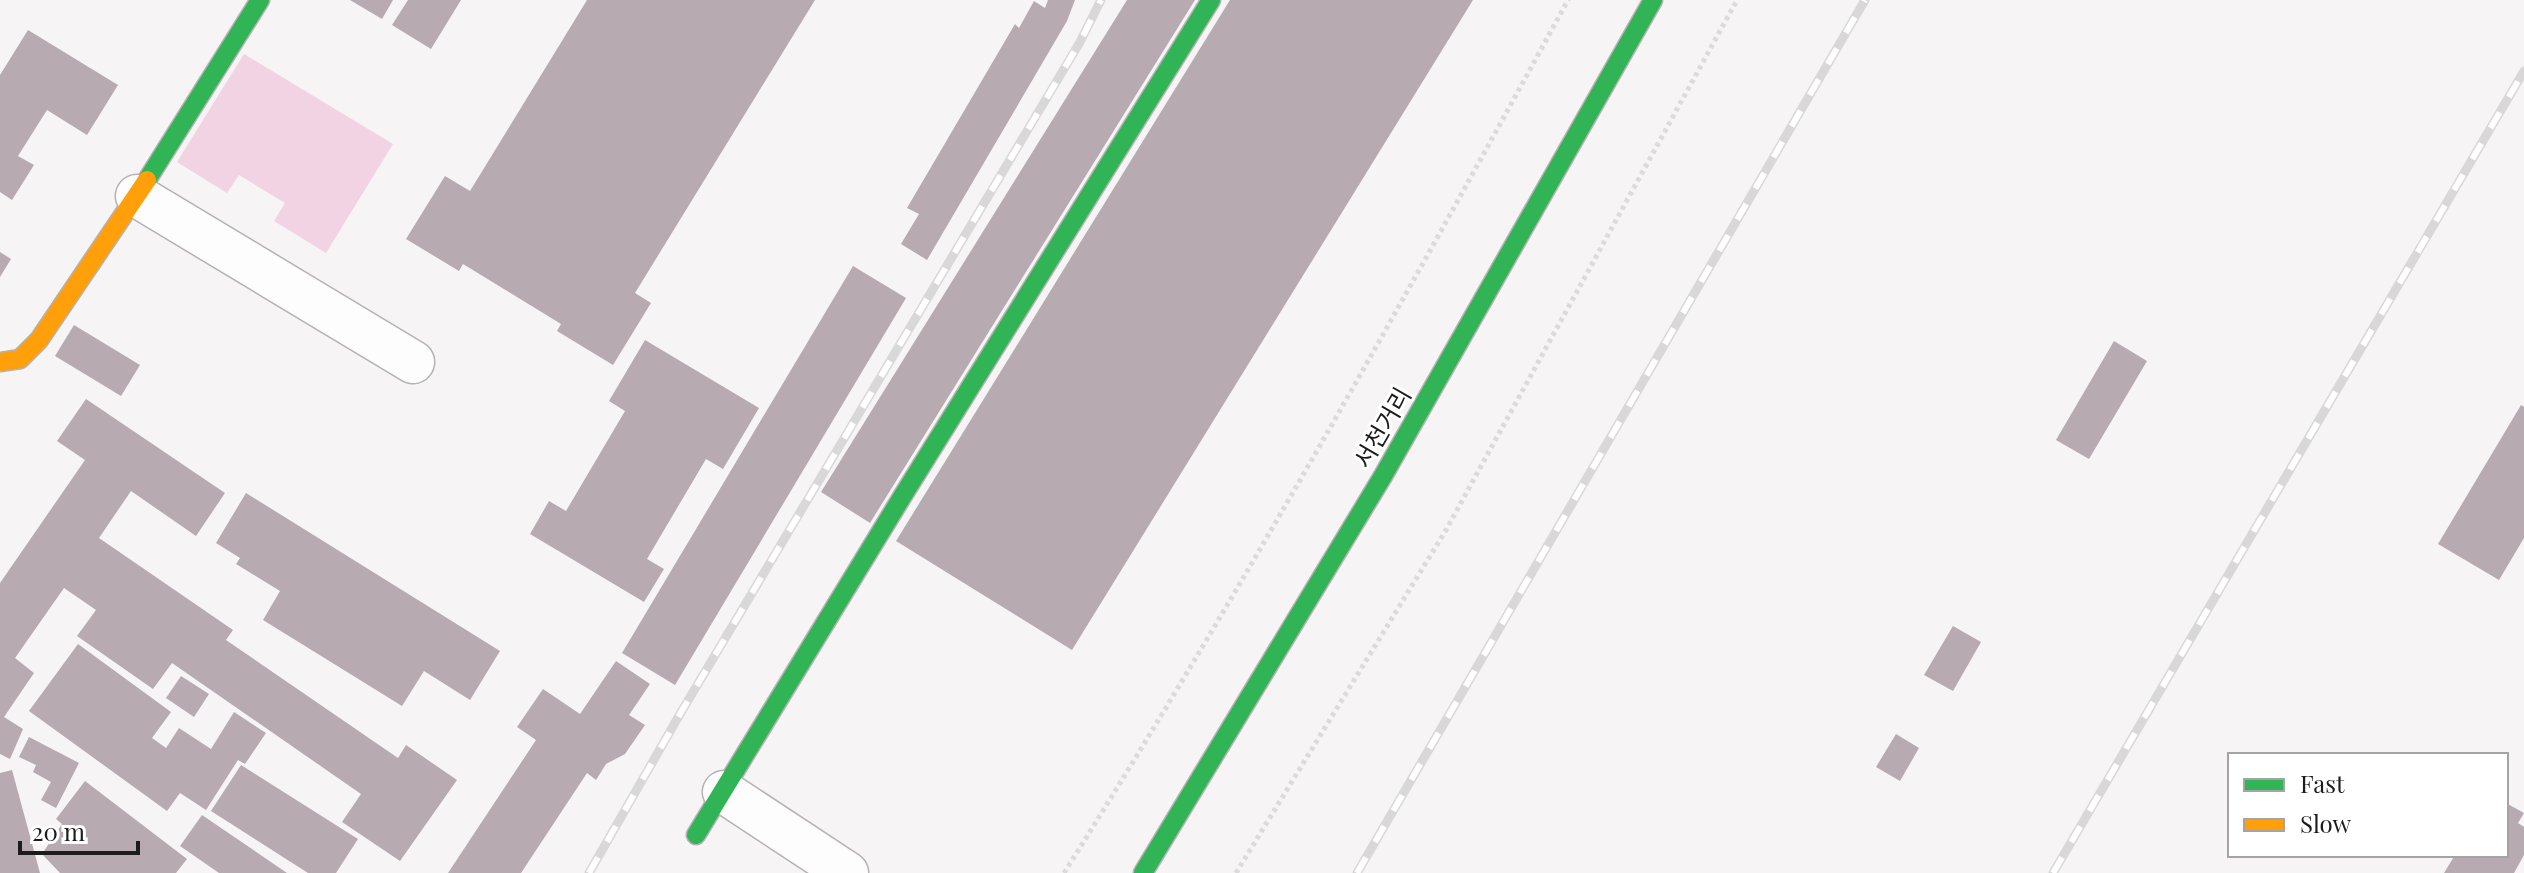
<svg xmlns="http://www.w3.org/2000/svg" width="2524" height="873" font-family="'Playfair Display','Noto Sans KR',serif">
<rect width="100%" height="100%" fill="#f6f4f5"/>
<path fill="#f2d3e3" d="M244,54L393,144L326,253L274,221L285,203L239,175L227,193L177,162Z"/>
<g fill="#b7aab1">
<path d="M350,0H393L382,19Z"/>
<path d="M408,0H461L431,49L392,25Z"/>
<path d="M587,0H815L635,293L651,303L613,365L557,331L561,324L463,264L459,271L406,239L445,176L470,191Z"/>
<path d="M1048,0H1075L1067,21L927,260L901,244L919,214L907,208L1015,24L1019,28L1034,1L1045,8Z"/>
<path d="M1127,0H1195L870,523L821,492Z"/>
<path d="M1230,0H1473L1072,650L896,541Z"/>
<path d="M28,30L118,85L87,135L47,110L18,156L34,165L12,200L0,192V75Z"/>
<path d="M0,252L11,259L0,277Z"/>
<path d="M853,266L906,298L675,685L622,653Z"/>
<path d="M74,325L140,365L121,396L55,356Z"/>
<path d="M645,340L759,408L723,469L706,459L647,559L664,569L644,602L530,534L549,501L566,511L625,411L609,401Z"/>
<path d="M2114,341L2147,361L2089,459L2056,440Z"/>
<path d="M86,399L225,493L196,536L131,491L99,538L233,630L226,640L398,758L406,745L457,780L400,861L342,822L361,794L172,663L153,689L77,636L96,610L64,588L15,658L34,673L4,717L23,729L10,759L0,754V583L85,460L57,441Z"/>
<path d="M2521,405L2524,407V538L2499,580L2438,544Z"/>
<path d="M246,493L500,651L470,700L424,671L402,706L263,620L280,591L236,564L240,558L216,543Z"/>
<path d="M1953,626L1981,642L1953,691L1924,675Z"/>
<path d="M78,644L171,712L152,738L166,748L179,728L211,749L234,712L266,733L245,764L238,760L206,810L180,793L167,811L29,711Z"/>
<path d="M616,661L650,684L629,715L645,725L625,754L606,764L596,780L587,773L521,873H448L536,740L517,727L543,689L580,714Z"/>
<path d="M181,676L209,694L194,717L166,698Z"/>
<path d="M1896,734L1919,748L1900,781L1876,767Z"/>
<path d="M29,737L79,763L56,808L41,800L51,782L33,772L36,765L19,757Z"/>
<path d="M241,765L358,839L336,873H308L211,811Z"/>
<path d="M12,770L40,873H0V773Z"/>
<path d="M85,781L187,859L176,873H60L42,854L62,824L56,819Z"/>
<path d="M2506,803L2524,813L2518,823L2524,827V855L2514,873H2444L2455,855H2506Z"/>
<path d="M202,815L287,873H219L180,846Z"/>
</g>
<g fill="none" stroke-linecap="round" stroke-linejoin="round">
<g stroke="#b4b2b3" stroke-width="45">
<g id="street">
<path d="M137,196L413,362"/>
<path d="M724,792L847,873"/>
</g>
</g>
<g stroke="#b4b2b3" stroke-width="21">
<g id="fast">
<path d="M147,180L260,0"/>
<path d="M696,835L902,497L1211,0"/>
<path d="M1143,873L1383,476L1653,0"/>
</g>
</g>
<g stroke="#b4b2b3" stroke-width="21">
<path id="slow" d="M0,362L20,359L39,340L147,180"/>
</g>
<g stroke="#dcdadc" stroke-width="5" stroke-dasharray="4 4" stroke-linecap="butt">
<path d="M1064,873C1243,589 1407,295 1568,0"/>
<path d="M1236,873L1446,530L1737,0"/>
</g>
<use href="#street" stroke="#fefdfe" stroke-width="42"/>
<use href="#fast" stroke="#30b455" stroke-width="18"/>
<use href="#slow" stroke="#ff9f0a" stroke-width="18"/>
<g stroke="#d8d8d8" stroke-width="9">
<g id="rail">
<path d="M589,873L680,714L1080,42L1101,0"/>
<path d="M1357,873L1865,0"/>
<path d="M2053,873L2524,71"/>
</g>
</g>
<use href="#rail" stroke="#fff" stroke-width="6" stroke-dasharray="18" stroke-linecap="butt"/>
</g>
<g text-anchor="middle" stroke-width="6" stroke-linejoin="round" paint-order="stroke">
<g font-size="24" fill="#1d1c1d" stroke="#fff">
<text transform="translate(1383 428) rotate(-60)" y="8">서천거리</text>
</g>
</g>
<rect x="2228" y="753" width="280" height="104" fill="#ffffff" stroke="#a5a4a5" stroke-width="2"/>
<rect x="2244" y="779" width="40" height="12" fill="#30b455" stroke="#a5a4a5" stroke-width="2"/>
<text x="2300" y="793" font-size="24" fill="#1d1c1d">Fast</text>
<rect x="2244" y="819" width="40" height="12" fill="#ff9f0a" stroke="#a5a4a5" stroke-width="2"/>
<text x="2300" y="833" font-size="24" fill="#1d1c1d">Slow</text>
<path d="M20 841v12h118v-12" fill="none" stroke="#1d1c1d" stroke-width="4"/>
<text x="32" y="841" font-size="24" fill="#1d1c1d" stroke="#ffffff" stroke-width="6" paint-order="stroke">20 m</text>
</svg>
